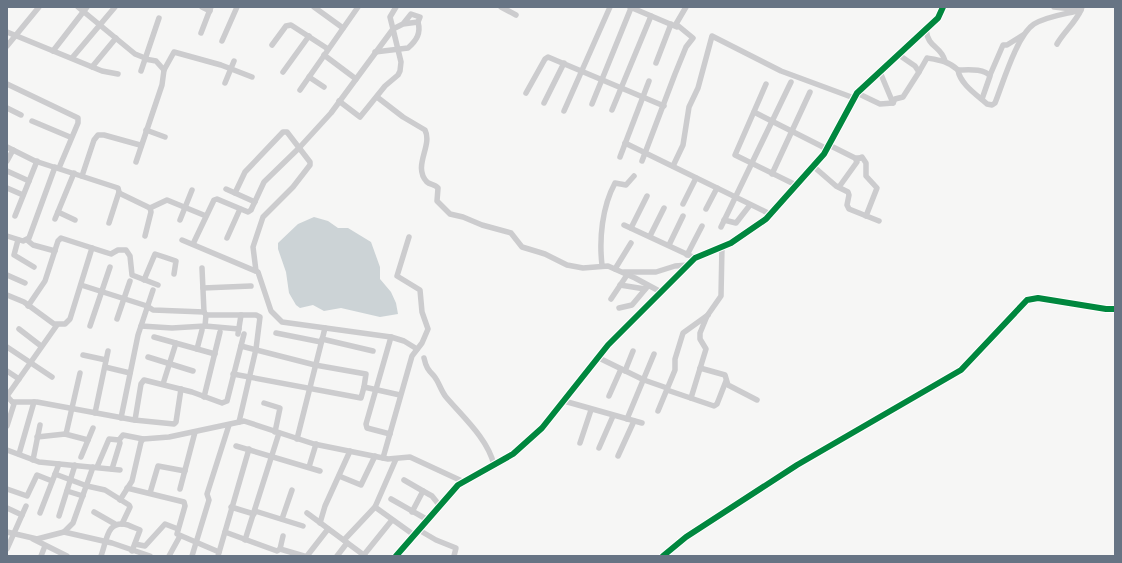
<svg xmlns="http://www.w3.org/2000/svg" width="1122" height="563" font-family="Karla,sans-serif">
<rect width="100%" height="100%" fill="#f6f6f5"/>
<path fill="#ccd3d6" d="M314,217L328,221L338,228H348L371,242L380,267V279L391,292L396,303L398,314L380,317L341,308L324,311L313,305L300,308L296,305L289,293L286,272L278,249V243L298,224Z"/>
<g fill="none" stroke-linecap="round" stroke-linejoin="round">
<g stroke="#ccccce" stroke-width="5.5">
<path d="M78,7L135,54L145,58"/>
<path d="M202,7L210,11"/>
<path d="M314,7L343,28"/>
<path d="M501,7L516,15"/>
<path d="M630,7L677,27"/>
<path d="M1054,7L1081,10C1075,23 1064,32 1057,44"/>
<path d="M926,29C928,49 941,45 945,61"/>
<path d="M7,32L102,71L118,74"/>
<path d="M201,33L211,7"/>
<path d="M222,41L237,7"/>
<path d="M272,45L286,26L291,25L328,49"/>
<path d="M7,46L39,7"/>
<path d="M53,51L87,7"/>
<path d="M375,52L408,48C417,40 421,33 418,22"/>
<path d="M324,55L356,79"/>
<path d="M899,55L915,66L919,72L927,58C939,60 948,61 958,70C960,84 977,95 987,104L992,105L995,103C1003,83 1017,35 1034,24C1047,16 1066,14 1081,10L1082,7"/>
<path d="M72,58L115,7"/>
<path d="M145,59L156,61L164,70L174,52L221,65L252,77"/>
<path d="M656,63L671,24"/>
<path d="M92,67L116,38"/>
<path d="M958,70C967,70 984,68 990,76L982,99"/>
<path d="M141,71L159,18"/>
<path d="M283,72L309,36"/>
<path d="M880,72L893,103"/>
<path d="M990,75L1003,45H1007L1023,35"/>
<path d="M309,77L324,87"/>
<path d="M225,83L234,61"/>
<path d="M7,84L78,118V123L59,168"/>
<path d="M766,84L735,155L796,185"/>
<path d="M300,90L358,7"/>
<path d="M526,93L545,59L548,57L664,106"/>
<path d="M857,93L880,104L893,103L895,99L903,97L919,72"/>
<path d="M377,97L403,117L425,130C433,146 412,166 427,182C430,185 435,184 438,188L437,201L450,214L463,217L482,225L511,233L522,247L545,254L567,265L583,268L608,266L635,278L661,292"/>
<path d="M339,101L360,117L385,86L398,75L400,71L401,62L393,29L403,24L411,14L420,17L418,22L403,24"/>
<path d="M544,103L564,63"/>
<path d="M592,104L631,8"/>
<path d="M7,108L21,115"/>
<path d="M612,110L651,16"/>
<path d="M564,111L610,7"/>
<path d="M754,112L827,149"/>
<path d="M32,121L70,137"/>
<path d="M146,130L165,137"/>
<path d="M625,143L770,214"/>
<path d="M829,145L855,158H860L856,160L857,162L839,187"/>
<path d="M7,147L35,161L118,188L119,192L109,223"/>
<path d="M620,157L649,81"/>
<path d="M860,158L862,157L866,163V176L877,188L866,216"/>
<path d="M7,161L13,150"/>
<path d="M642,161L675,74L686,47L693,38L676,24L686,7"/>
<path d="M136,162L162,85L164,70"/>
<path d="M673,166L683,145L689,107L698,88L712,36L781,71L854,98"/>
<path d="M813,166L836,186L848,192L849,195L847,205L849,209L879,221"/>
<path d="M7,171L29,181"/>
<path d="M772,174L810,92"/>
<path d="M82,176L94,140L98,135H104L140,145"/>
<path d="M7,188L23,195"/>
<path d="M226,189L255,202"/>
<path d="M119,193L150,208L151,212L145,236"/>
<path d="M235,193L245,172L283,132H287L310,162V165L293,187L263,217L253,247L256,271"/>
<path d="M683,204L696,178"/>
<path d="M150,208L167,200L206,216"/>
<path d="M706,209L717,188"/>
<path d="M58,212L75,220"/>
<path d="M15,216L37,161"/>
<path d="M55,219L74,173"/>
<path d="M180,220L192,190"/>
<path d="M724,220L736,223L750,205"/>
<path d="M624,225L695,258"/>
<path d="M721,227L791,82"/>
<path d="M631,228L647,196"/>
<path d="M7,236L23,241L29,238L55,167"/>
<path d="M650,236L664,208"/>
<path d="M227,238L240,209"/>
<path d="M18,240L14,255L34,267"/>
<path d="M27,240L33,245L55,251"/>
<path d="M182,240L258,272L271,311L282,322L391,337L404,341L417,349"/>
<path d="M193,244L214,200L217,199L248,212L251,210L264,182L299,148L331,113L393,29L390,17L396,7"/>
<path d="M669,245L683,216"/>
<path d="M687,255L702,226"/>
<path d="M602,265C599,239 602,207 615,183L626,185L634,176"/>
<path d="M202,268L204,312L206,315H256L260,317L256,349L239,422"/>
<path d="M615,269L631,243"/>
<path d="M624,272H656L675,266L688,265"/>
<path d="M7,275L25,283"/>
<path d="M144,280L155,254L176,261L174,274"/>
<path d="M81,285L147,306L153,310L204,312"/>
<path d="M620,285L645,289"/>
<path d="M203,288L251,286"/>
<path d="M7,295L24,302L54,324H65L70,319L92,248"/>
<path d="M611,299L627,275"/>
<path d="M28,306L45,281L58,241L61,238L111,254L118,250H126L130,256L132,275L158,285"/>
<path d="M619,308L632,305L648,286"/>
<path d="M117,319L130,281"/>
<path d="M90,326L110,267"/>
<path d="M141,326L172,328L205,326L206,315"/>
<path d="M205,326L239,329"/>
<path d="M19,329L41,346"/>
<path d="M276,333L321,342"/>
<path d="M238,334L241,315"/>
<path d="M154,337L215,354"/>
<path d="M322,339L373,351"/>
<path d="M241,346L315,365L366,374L364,387"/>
<path d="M7,347L52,377"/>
<path d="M197,349L202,330"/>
<path d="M83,355L106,360"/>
<path d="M148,357L193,371"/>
<path d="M424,358C426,367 428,370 434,376C439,382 441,391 446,397C463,417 488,439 494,465"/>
<path d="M599,358L644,380L667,388"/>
<path d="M105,367L130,373"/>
<path d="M700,368L725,375L728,385L757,400"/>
<path d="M7,371L19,379"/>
<path d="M625,371L633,351"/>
<path d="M233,374L361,398L364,387L400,395"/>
<path d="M163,384L176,343"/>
<path d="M667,390L714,406L717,404L726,381"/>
<path d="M7,396L57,325"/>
<path d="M7,396L14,404L7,426"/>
<path d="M609,396L621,369"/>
<path d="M204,397L220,332"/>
<path d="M691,398L706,349L700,339V333L707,316L721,296L722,246"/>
<path d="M564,401L642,423"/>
<path d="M13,402H37L134,420L174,424L176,422L181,389"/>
<path d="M264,403L280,408L275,432"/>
<path d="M658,411L675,370V359L683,333L708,315"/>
<path d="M95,413L108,351"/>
<path d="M121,418L138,335L153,290"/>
<path d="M627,419L654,354"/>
<path d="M135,420L141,384L144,380L192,392L222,403L227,401L244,334"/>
<path d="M66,434L80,373"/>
<path d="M390,434L367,428L366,424L391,337"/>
<path d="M37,437L65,434L88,440"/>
<path d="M297,439L325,328"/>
<path d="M119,440L123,435L143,439"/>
<path d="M580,443L591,410"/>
<path d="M236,446L320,471"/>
<path d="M599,448L613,416"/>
<path d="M7,450L39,462L120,470"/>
<path d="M19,454L34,402"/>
<path d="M618,456L634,421"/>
<path d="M81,457L93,428"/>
<path d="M383,458L412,356L422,343L428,329L422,312L420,290L397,276L409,237"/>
<path d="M33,460L40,425"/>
<path d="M97,467L109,439L119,440L120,443L112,469"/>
<path d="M309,467L316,444"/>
<path d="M55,474L87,486L105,490L129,505L130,507L122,524"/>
<path d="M339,476L361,485L375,456"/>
<path d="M404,480L423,491L412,512"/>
<path d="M127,488L184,502L185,506L177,534L219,552"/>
<path d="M7,489L27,496L37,475L52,481"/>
<path d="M180,489L195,432"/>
<path d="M67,491L83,496"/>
<path d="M423,491L432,496L440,506"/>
<path d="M150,493L158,466L185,471"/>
<path d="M391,499L428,520"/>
<path d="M120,500L132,481L141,442L143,439L169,437L244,421L314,444L388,459L410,457L464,482"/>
<path d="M231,507L254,514"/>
<path d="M375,507L414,535"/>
<path d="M7,508L22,515"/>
<path d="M255,511L303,526"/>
<path d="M94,512L115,524"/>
<path d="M40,513L59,464"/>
<path d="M307,513L365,556"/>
<path d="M59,516L75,465"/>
<path d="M282,519L292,490"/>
<path d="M320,523L325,506L350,451"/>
<path d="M419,530L436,540L456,548L454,556"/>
<path d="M7,532L37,539L64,532L73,523L93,467"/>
<path d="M64,532L112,543L150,556"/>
<path d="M225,532L277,551L280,549L283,536"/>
<path d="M33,539L67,556"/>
<path d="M245,540L279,433"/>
<path d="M344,540L375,507L396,459"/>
<path d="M135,544L145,546L165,524L178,529"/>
<path d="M7,549L26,506"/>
<path d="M280,549L304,556"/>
<path d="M41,556L45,546"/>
<path d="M101,556C107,540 107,519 128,525C132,527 136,528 140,530L132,551"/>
<path d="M169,556L180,536"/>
<path d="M192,556L209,500L207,494L229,425"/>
<path d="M218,556L249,449"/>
<path d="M307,556L328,529"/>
<path d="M337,556L347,543"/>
<path d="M363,556L392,520"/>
<path d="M396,556L458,485L513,454L542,428L608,345L695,258L731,243L766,219L824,154L857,93L938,18L943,7"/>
<path d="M663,556L686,537L797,465L961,370L1027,300L1038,298L1106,309H1115"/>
</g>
<g stroke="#fff" stroke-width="8">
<g id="cycleway">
<path d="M396,556L458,485L513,454L542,428L608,345L695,258L731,243L766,219L824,154L857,93L938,18L943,7"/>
<path d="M663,556L686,537L797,465L961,370L1027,300L1038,298L1106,309H1115"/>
</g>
</g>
<use href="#cycleway" stroke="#00873e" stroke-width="6"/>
</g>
<rect width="1122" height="563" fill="none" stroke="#677484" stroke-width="16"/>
</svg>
